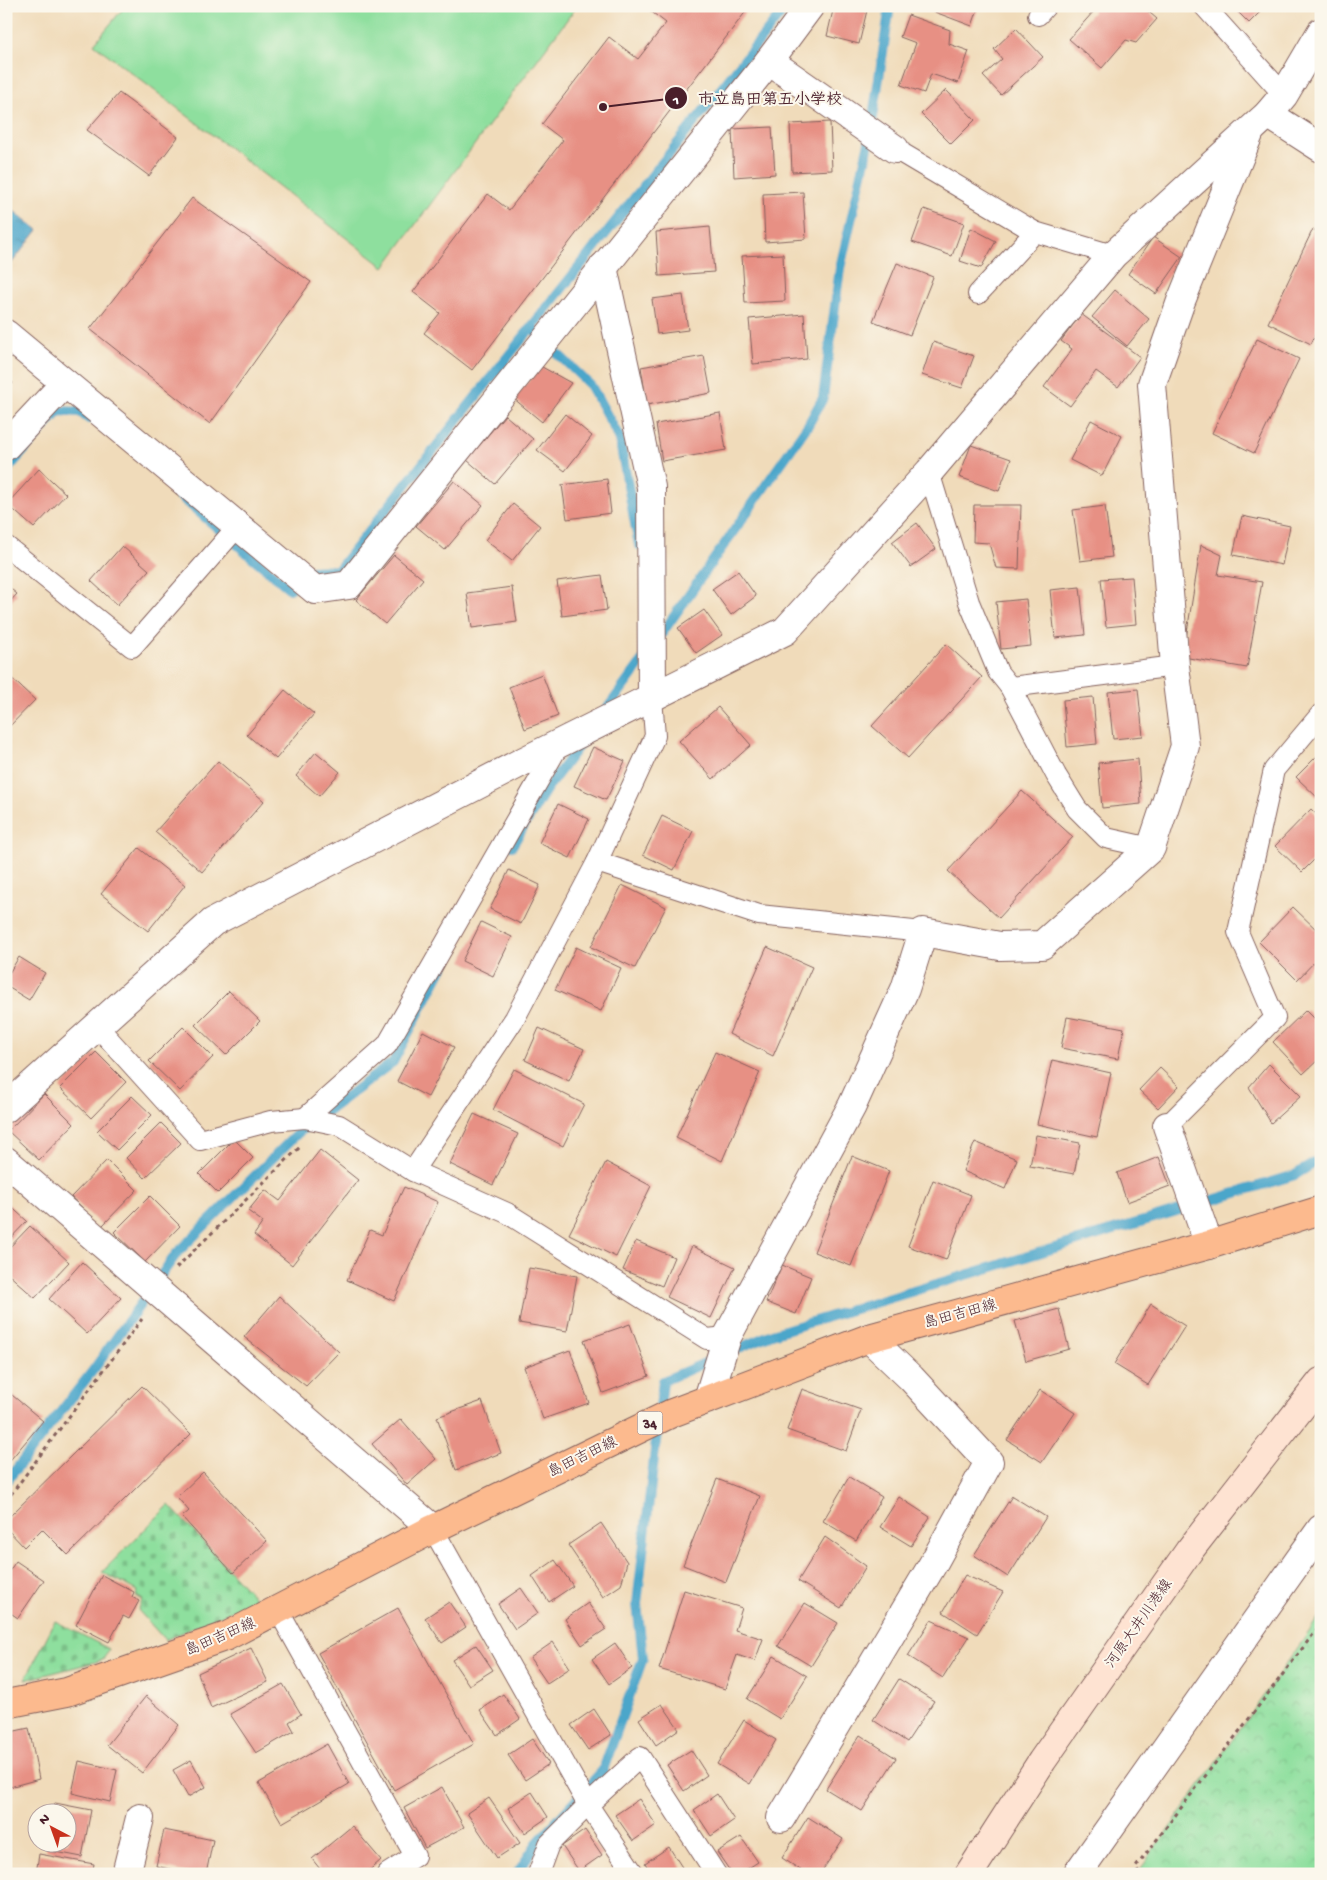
<svg xmlns="http://www.w3.org/2000/svg" width="1327" height="1880" font-family="'Gochi Hand','Klee One',sans-serif">
<defs>
<pattern id="cemetery-stones" width="16" height="16" patternUnits="userSpaceOnUse" patternTransform="scale(1.25)"><rect width="16" height="16" fill="#8edf9e"/><path d="M2 7V4a2 2 0 0 1 4 0v3zM10 15v-3a2 2 0 0 1 4 0v3z" fill="#7cbf88"/></pattern>
<pattern id="park-crowns" width="20" height="18" patternUnits="userSpaceOnUse" patternTransform="scale(1.25)"><rect width="20" height="18" fill="#8edf9e"/><path d="M2 6a3 3 0 1 1 6 0M12 15a3 3 0 1 1 6 0" fill="none" stroke="#7cbf88"/></pattern>
<pattern id="water-ripples" width="26" height="14" patternUnits="userSpaceOnUse" patternTransform="scale(1.25)"><rect width="26" height="14" fill="#4ca6ca"/><path d="M2 4q2-2 4 0t4 0M15 11q2-2 4 0t4 0" fill="none" stroke="#4187a4"/></pattern>
</defs>
<rect width="100%" height="100%" fill="#fbf7ec"/>
<filter id="ink" filterUnits="userSpaceOnUse"><feTurbulence type="fractalNoise" baseFrequency=".02" numOctaves="2"/><feDisplacementMap in="SourceGraphic" scale="10" xChannelSelector="R" yChannelSelector="G"/><feConvolveMatrix kernelMatrix="1 2 1 2 8 2 1 2 1" color-interpolation-filters="sRGB"/></filter>
<filter id="wash" filterUnits="userSpaceOnUse"><feTurbulence type="fractalNoise" baseFrequency=".0096" numOctaves="4" result="noise"/><feDisplacementMap in="SourceGraphic" scale="20" xChannelSelector="R" yChannelSelector="G"/><feGaussianBlur stdDeviation="1.12" result="paint"/><feColorMatrix in="noise" values="0 0 0 0 0 0 0 0 0 0 0 0 0 0 0 0 0 1.4 0 .05"/><feComposite in="paint" operator="in"/></filter>
<g filter="url(#wash)">
<rect width="100%" height="100%" fill="#f0dbba"/>
<g fill="url(#cemetery-stones)" stroke="#6c7f64">
<path d="M169,1505L257,1600L165,1640L138,1610L143,1600L136,1596L138,1591L102,1572Z"/>
<path d="M55,1621L109,1649L103,1660L25,1680Z"/>
</g>
<path fill="url(#park-crowns)" stroke="#6c7f64" d="M1321,1615V1874H1137Z"/>
<path fill="#8edf9e" stroke="#6c7f64" d="M125,6H577L384,267L94,44Z"/>
<path fill="url(#water-ripples)" stroke="#4b627a" d="M6,205L38,230L6,270Z"/>
<g fill="none" stroke-linecap="round" stroke-linejoin="round">
<g stroke="#4ca6ca" stroke-width="10">
<path d="M531,328L591,386L619,437L639,545"/>
<path d="M6,471L59,411L80,412L89,419"/>
<path d="M175,492L290,589L307,571L338,570L787,6"/>
<path d="M658,639L808,425L823,398L840,268L869,143L890,6"/>
<path d="M604,713L646,656"/>
<path d="M512,846L546,790L583,740"/>
<path d="M6,1482L94,1369L177,1253L298,1133L393,1062L450,954"/>
<path d="M517,1874L537,1843L603,1770L643,1658L637,1604L663,1381L772,1334L1295,1175L1321,1159"/>
</g>
</g>
<g id="blocks">
<g fill="#e79084">
<path d="M644,6H750L472,370L424,333L440,313L413,292L488,194L509,210L563,140L542,124L609,37L638,59L666,23Z"/>
<path d="M834,6H868L859,44L827,36Z"/>
<path d="M934,6H979L972,26L932,11Z"/>
<path d="M1089,6H1142L1157,19L1136,43L1126,40L1102,68L1069,39L1094,11Z"/>
<path d="M1232,6H1266L1249,23Z"/>
<path d="M908,15L950,30L949,44L969,51L958,83L931,74L924,93L901,85L916,43L900,37Z"/>
<path d="M1016,28L1043,57L1001,95L983,76L1002,59L994,49Z"/>
<path d="M946,90L975,120L951,144L921,114Z"/>
<path d="M119,93L178,137L149,176L87,130Z"/>
<path d="M830,122L832,170L792,172L790,124Z"/>
<path d="M772,127L775,174L734,177L732,129Z"/>
<path d="M803,192L806,239L765,242L763,194Z"/>
<path d="M192,198L311,282L210,424L90,329Z"/>
<path d="M924,209L964,223L952,256L912,242Z"/>
<path d="M710,227L714,272L659,276L656,232Z"/>
<path d="M971,228L996,241L981,268L960,261Z"/>
<path d="M1313,229L1321,233V322L1311,344L1268,323Z"/>
<path d="M1153,237L1182,257L1156,294L1128,274Z"/>
<path d="M783,254L785,301L745,303L742,256Z"/>
<path d="M897,263L933,277L910,335L873,321Z"/>
<path d="M1115,290L1149,319L1127,346L1092,317Z"/>
<path d="M683,295L688,330L657,334L652,299Z"/>
<path d="M804,314L807,359L753,364L749,319Z"/>
<path d="M1081,314L1140,357L1118,387L1096,371L1070,406L1044,387L1072,349L1061,341Z"/>
<path d="M1257,339L1299,359L1254,453L1212,433Z"/>
<path d="M933,342L974,356L962,388L922,375Z"/>
<path d="M704,356L711,393L647,405L641,367Z"/>
<path d="M542,367L571,383L542,422L513,398Z"/>
<path d="M6,377L13,383L6,391Z"/>
<path d="M720,413L726,450L662,461L656,424Z"/>
<path d="M565,414L592,436L565,471L537,450Z"/>
<path d="M505,415L533,439L495,484L467,460Z"/>
<path d="M1091,420L1122,436L1102,476L1070,460Z"/>
<path d="M971,445L1011,459L999,491L959,477Z"/>
<path d="M39,469L66,494L34,528L7,504Z"/>
<path d="M607,479L611,513L567,519L562,485Z"/>
<path d="M454,481L483,505L445,550L416,526Z"/>
<path d="M513,504L540,526L512,561L485,540Z"/>
<path d="M974,505H1021L1019,569L996,568L989,543L973,542Z"/>
<path d="M1105,506L1112,557L1080,561L1073,510Z"/>
<path d="M1242,516L1290,526L1282,565L1233,555Z"/>
<path d="M917,523L936,549L911,567L892,542Z"/>
<path d="M1201,545L1222,555L1218,575L1262,582L1247,668L1183,657Z"/>
<path d="M122,546L149,570L117,605L91,581Z"/>
<path d="M394,555L423,579L385,624L356,600Z"/>
<path d="M738,571L756,596L731,615L712,589Z"/>
<path d="M602,575L607,610L562,616L557,581Z"/>
<path d="M1132,577L1136,624L1106,627L1101,579Z"/>
<path d="M6,585L17,594L6,606Z"/>
<path d="M512,587L517,622L472,628L467,593Z"/>
<path d="M1080,587L1085,635L1055,638L1050,590Z"/>
<path d="M1026,599L1031,646L1001,649L996,602Z"/>
<path d="M704,610L722,635L696,653L678,628Z"/>
<path d="M946,644L982,677L908,758L872,726Z"/>
<path d="M542,674L558,716L525,729L509,687Z"/>
<path d="M8,675L35,700L6,730V677Z"/>
<path d="M1138,689L1143,736L1113,739L1108,692Z"/>
<path d="M285,690L314,714L276,759L247,735Z"/>
<path d="M1093,697L1097,744L1067,747L1063,700Z"/>
<path d="M718,707L751,745L713,779L679,741Z"/>
<path d="M593,747L625,761L606,800L574,786Z"/>
<path d="M316,752L340,772L319,796L296,776Z"/>
<path d="M1321,752V801L1296,777Z"/>
<path d="M1138,759L1141,804L1102,808L1098,763Z"/>
<path d="M218,761L264,801L202,872L155,832Z"/>
<path d="M1022,791L1073,837L999,918L948,871Z"/>
<path d="M558,804L589,819L570,858L539,843Z"/>
<path d="M1311,809L1321,819V853L1302,872L1275,846Z"/>
<path d="M662,816L693,831L674,870L643,855Z"/>
<path d="M139,848L185,885L148,931L101,894Z"/>
<path d="M509,870L540,885L521,924L490,909Z"/>
<path d="M622,885L666,907L635,968L591,947Z"/>
<path d="M1293,907L1321,934V955L1297,980L1259,942Z"/>
<path d="M481,922L512,937L493,976L462,961Z"/>
<path d="M576,947L621,968L601,1011L555,990Z"/>
<path d="M767,947L812,967L773,1056L729,1034Z"/>
<path d="M19,957L45,973L29,1000L6,986V978Z"/>
<path d="M229,991L260,1021L226,1055L195,1025Z"/>
<path d="M1306,1010L1321,1025V1057L1303,1074L1273,1042Z"/>
<path d="M1067,1017L1124,1028L1118,1059L1061,1048Z"/>
<path d="M183,1027L213,1057L180,1091L149,1061Z"/>
<path d="M539,1028L584,1049L569,1081L525,1060Z"/>
<path d="M423,1031L454,1047L428,1097L397,1081Z"/>
<path d="M96,1052L126,1082L91,1118L60,1088Z"/>
<path d="M715,1052L760,1072L722,1161L676,1138Z"/>
<path d="M1052,1060L1111,1073L1097,1137L1037,1124Z"/>
<path d="M1269,1064L1301,1096L1271,1123L1249,1087Z"/>
<path d="M1160,1068L1179,1086L1158,1108L1139,1090Z"/>
<path d="M514,1069L584,1104L563,1146L493,1110Z"/>
<path d="M44,1094L74,1124L39,1160L8,1131Z"/>
<path d="M132,1096L152,1115L117,1150L97,1131Z"/>
<path d="M474,1114L518,1134L493,1185L450,1164Z"/>
<path d="M161,1123L181,1143L145,1178L126,1158Z"/>
<path d="M1036,1135L1080,1143L1074,1174L1030,1166Z"/>
<path d="M234,1139L253,1158L218,1193L199,1174Z"/>
<path d="M975,1142L1017,1159L1005,1189L963,1171Z"/>
<path d="M320,1150L358,1180L292,1265L254,1235L263,1222L248,1211L265,1190L280,1201Z"/>
<path d="M852,1156L889,1171L851,1266L814,1252Z"/>
<path d="M1159,1157L1170,1186L1127,1202L1117,1173Z"/>
<path d="M107,1160L137,1190L102,1226L71,1197Z"/>
<path d="M606,1162L651,1186L616,1257L569,1234Z"/>
<path d="M933,1180L971,1195L946,1260L908,1246Z"/>
<path d="M404,1187L438,1202L394,1301L347,1280L370,1230L382,1235Z"/>
<path d="M150,1196L180,1226L145,1262L114,1232Z"/>
<path d="M6,1202L27,1221L6,1243Z"/>
<path d="M30,1226L69,1262L35,1298L6,1272V1251Z"/>
<path d="M636,1241L674,1257L662,1286L623,1270Z"/>
<path d="M692,1246L735,1267L711,1318L667,1297Z"/>
<path d="M82,1262L121,1298L87,1334L49,1299Z"/>
<path d="M782,1265L811,1277L796,1314L766,1302Z"/>
<path d="M529,1268L577,1276L567,1331L519,1323Z"/>
<path d="M279,1296L339,1352L306,1386L244,1337Z"/>
<path d="M1151,1304L1185,1326L1148,1385L1114,1364Z"/>
<path d="M1059,1309L1069,1349L1026,1361L1015,1321Z"/>
<path d="M630,1324L649,1376L603,1393L584,1340Z"/>
<path d="M570,1350L589,1403L543,1419L524,1367Z"/>
<path d="M142,1386L191,1434L68,1555L42,1529L24,1547L6,1528V1520Z"/>
<path d="M802,1389L861,1410L846,1451L787,1430Z"/>
<path d="M6,1390L43,1421L6,1465Z"/>
<path d="M1040,1390L1075,1413L1042,1462L1007,1440Z"/>
<path d="M482,1401L501,1453L456,1470L437,1417Z"/>
<path d="M401,1419L436,1459L407,1485L372,1444Z"/>
<path d="M203,1472L267,1541L233,1573L182,1517L189,1511L177,1497Z"/>
<path d="M849,1477L882,1497L856,1541L823,1521Z"/>
<path d="M717,1479L760,1496L726,1582L683,1565Z"/>
<path d="M1012,1496L1046,1517L1008,1577L974,1555Z"/>
<path d="M899,1497L930,1517L911,1546L880,1527Z"/>
<path d="M601,1523L627,1562L621,1585L603,1597L568,1545Z"/>
<path d="M825,1537L866,1566L841,1608L798,1581Z"/>
<path d="M555,1560L573,1586L549,1602L532,1576Z"/>
<path d="M16,1561L44,1580L18,1618L6,1610V1576Z"/>
<path d="M102,1575L134,1592L132,1597L139,1601L129,1619L123,1616L109,1642L76,1625Z"/>
<path d="M965,1575L1003,1592L977,1634L943,1612Z"/>
<path d="M521,1588L538,1613L515,1629L498,1604Z"/>
<path d="M684,1590L742,1608L735,1630L763,1639L755,1661L737,1655L725,1689L659,1669Z"/>
<path d="M449,1602L466,1627L442,1643L425,1618Z"/>
<path d="M588,1603L606,1629L582,1645L565,1619Z"/>
<path d="M805,1603L838,1623L811,1666L778,1646Z"/>
<path d="M398,1608L474,1744L394,1790L318,1653Z"/>
<path d="M931,1620L969,1637L943,1678L908,1656Z"/>
<path d="M553,1642L570,1668L547,1683L530,1658Z"/>
<path d="M615,1643L632,1668L609,1684L592,1659Z"/>
<path d="M476,1645L493,1670L469,1685L452,1660Z"/>
<path d="M251,1648L268,1682L211,1708L198,1673Z"/>
<path d="M774,1656L807,1676L780,1719L747,1699Z"/>
<path d="M899,1679L934,1701L907,1742L873,1720Z"/>
<path d="M283,1684L301,1714L289,1722L294,1731L256,1753L230,1714Z"/>
<path d="M503,1694L520,1719L497,1735L480,1710Z"/>
<path d="M146,1696L179,1725L142,1773L107,1745Z"/>
<path d="M662,1704L679,1729L656,1745L639,1719Z"/>
<path d="M594,1709L611,1735L588,1750L571,1725Z"/>
<path d="M744,1720L776,1740L750,1784L717,1764Z"/>
<path d="M29,1728L39,1779L6,1788V1733Z"/>
<path d="M860,1735L896,1758L862,1811L826,1789Z"/>
<path d="M532,1739L549,1764L525,1780L508,1755Z"/>
<path d="M327,1744L349,1784L282,1823L259,1783Z"/>
<path d="M691,1750L707,1775L684,1791L667,1765Z"/>
<path d="M191,1760L206,1787L188,1797L173,1770Z"/>
<path d="M79,1761L117,1770L110,1802L72,1793Z"/>
<path d="M442,1787L464,1827L425,1848L404,1808Z"/>
<path d="M532,1792L548,1817L525,1833L508,1808Z"/>
<path d="M717,1794L734,1820L711,1836L694,1810Z"/>
<path d="M489,1798L520,1843L497,1858L467,1813Z"/>
<path d="M639,1799L656,1825L633,1841L615,1815Z"/>
<path d="M55,1803L91,1810L82,1857L45,1850L47,1842H68V1812H53Z"/>
<path d="M808,1817L843,1839L820,1874H807L782,1858Z"/>
<path d="M352,1826L381,1860L365,1874H324L312,1859Z"/>
<path d="M164,1830L213,1840L206,1874H192L156,1866Z"/>
<path d="M585,1830L602,1855L579,1871L562,1846Z"/>
<path d="M741,1837L758,1862L739,1874H732L717,1852Z"/>
<path d="M669,1847L685,1872L652,1874L645,1863Z"/>
<path d="M39,1854L94,1864L92,1874H36Z"/>
</g>
</g>
</g>
<g filter="url(#ink)">
<use href="#blocks" fill-opacity="0" stroke="#84615d" stroke-width="1"/>
<g fill="none" stroke-linecap="round" stroke-linejoin="round">
<g stroke="#84615d" stroke-width="22">
<g id="lane">
<path d="M1204,6L1284,95"/>
<path d="M1038,15L1046,6"/>
<path d="M895,149L1035,232"/>
<path d="M978,294L1035,232L1113,255"/>
<path d="M929,472L969,602L998,672L1010,687L1056,775L1077,809L1106,838L1151,848"/>
<path d="M6,546L132,647L238,526"/>
<path d="M1010,687L1175,666"/>
<path d="M597,862L759,915L923,932"/>
<path d="M97,1026L200,1140L271,1121L305,1118L339,1125L413,1171L507,1213L707,1339L727,1337"/>
<path d="M305,1118L387,1045L560,743"/>
<path d="M1167,1126L1275,1018L1238,932L1274,770L1321,714"/>
<path d="M413,1171L515,1018L597,862L655,736L652,698"/>
<path d="M433,1529L588,1805L634,1874"/>
<path d="M278,1610L415,1856L387,1874"/>
<path d="M538,1874L549,1844L588,1805L640,1757L716,1874"/>
</g>
</g>
<g stroke="#84615d" stroke-width="30">
<g id="street">
<path d="M769,61L895,149"/>
<path d="M1268,114L1321,148"/>
<path d="M603,267L651,487L652,698"/>
<path d="M6,334L315,590L349,585L769,61L810,6"/>
<path d="M6,446L65,383"/>
<path d="M6,1108L213,922L524,761L785,631L929,472L1113,255L1268,114L1284,95L1321,32"/>
<path d="M1167,1126L1209,1245"/>
<path d="M6,1161L433,1529"/>
<path d="M708,1399L727,1337L852,1106L905,989L923,932L1000,946L1042,945L1151,848L1185,746L1175,666L1152,384L1181,301L1249,134"/>
<path d="M781,1818L933,1564L989,1462L911,1378L869,1338"/>
<path d="M126,1874L140,1818"/>
<path d="M1077,1874L1321,1529"/>
</g>
</g>
<g stroke="#84615d" stroke-width="30">
<path id="secondary" d="M969,1874L1042,1761L1189,1551L1321,1382"/>
</g>
<g stroke="#84615d" stroke-width="30">
<path id="primary" d="M6,1704L67,1692L227,1636L433,1529L672,1413L869,1338L1209,1245L1321,1210"/>
</g>
<g stroke="#84615d" stroke-width="3" stroke-dasharray="4 4" stroke-linecap="butt">
<path d="M176,1268L300,1147"/>
<path d="M6,1501L142,1319"/>
<path d="M1139,1874L1136,1867L1321,1624"/>
</g>
<use href="#lane" stroke="#fff" stroke-width="20"/>
<use href="#street" stroke="#fff" stroke-width="28"/>
<use href="#secondary" stroke="#fee3d2" stroke-width="28"/>
<use href="#primary" stroke="#fcba8e" stroke-width="28"/>
</g>
</g>
<g text-anchor="middle" stroke-width="4" stroke-linejoin="round" paint-order="stroke">
<rect fill="#fbf7ec" stroke="#7f6065" stroke-width="1" x="637.5" y="1411.5" width="25" height="23" rx="4"/>
<g font-size="14" font-weight="bold" fill="#4a1f2b">
<text x="650" y="1428">34</text>
</g>
<g font-size="15" fill="#4a1f2b" stroke="#fbf7ec">
<text transform="translate(960 1313) rotate(-15)" y="5">島田吉田線</text>
<text transform="translate(582 1456) rotate(-26)" y="5">島田吉田線</text>
<text transform="translate(1138 1623) rotate(-55)" y="5">河原大井川港線</text>
<text transform="translate(220 1636) rotate(-23)" y="5">島田吉田線</text>
</g>
</g>
<path fill="none" stroke="#4a1f2b" stroke-width="2" d="M603 107L676 98"/>
<g fill="#4a1f2b" stroke="#fbf7ec" stroke-width="2">
<circle cx="603" cy="107" r="5"/>
<circle cx="676" cy="98" r="12"/>
</g>
<g font-size="15" text-anchor="middle" font-weight="bold" fill="#fff">
<text x="676" y="104">1</text>
</g>
<g font-size="16" text-anchor="middle" font-weight="bold" fill="#4a1f2b" stroke="#fbf7ec" stroke-width="4" stroke-linejoin="round" paint-order="stroke">
<text x="770" y="104">市立島田第五小学校</text>
</g>
<rect width="1327" height="1880" fill="none" stroke="#fbf7ec" stroke-width="25"/>
<g transform="translate(52 1828) rotate(319)"><circle r="24" fill="#fbf7ec" stroke="#b4a19f"/>
<path d="M0-4L9 19L0 12L-9 19Z" fill="#c8321e"/>
<text y="-8" font-size="14" font-weight="bold" text-anchor="middle" fill="#4a1f2b">N</text>
</g>
</svg>
